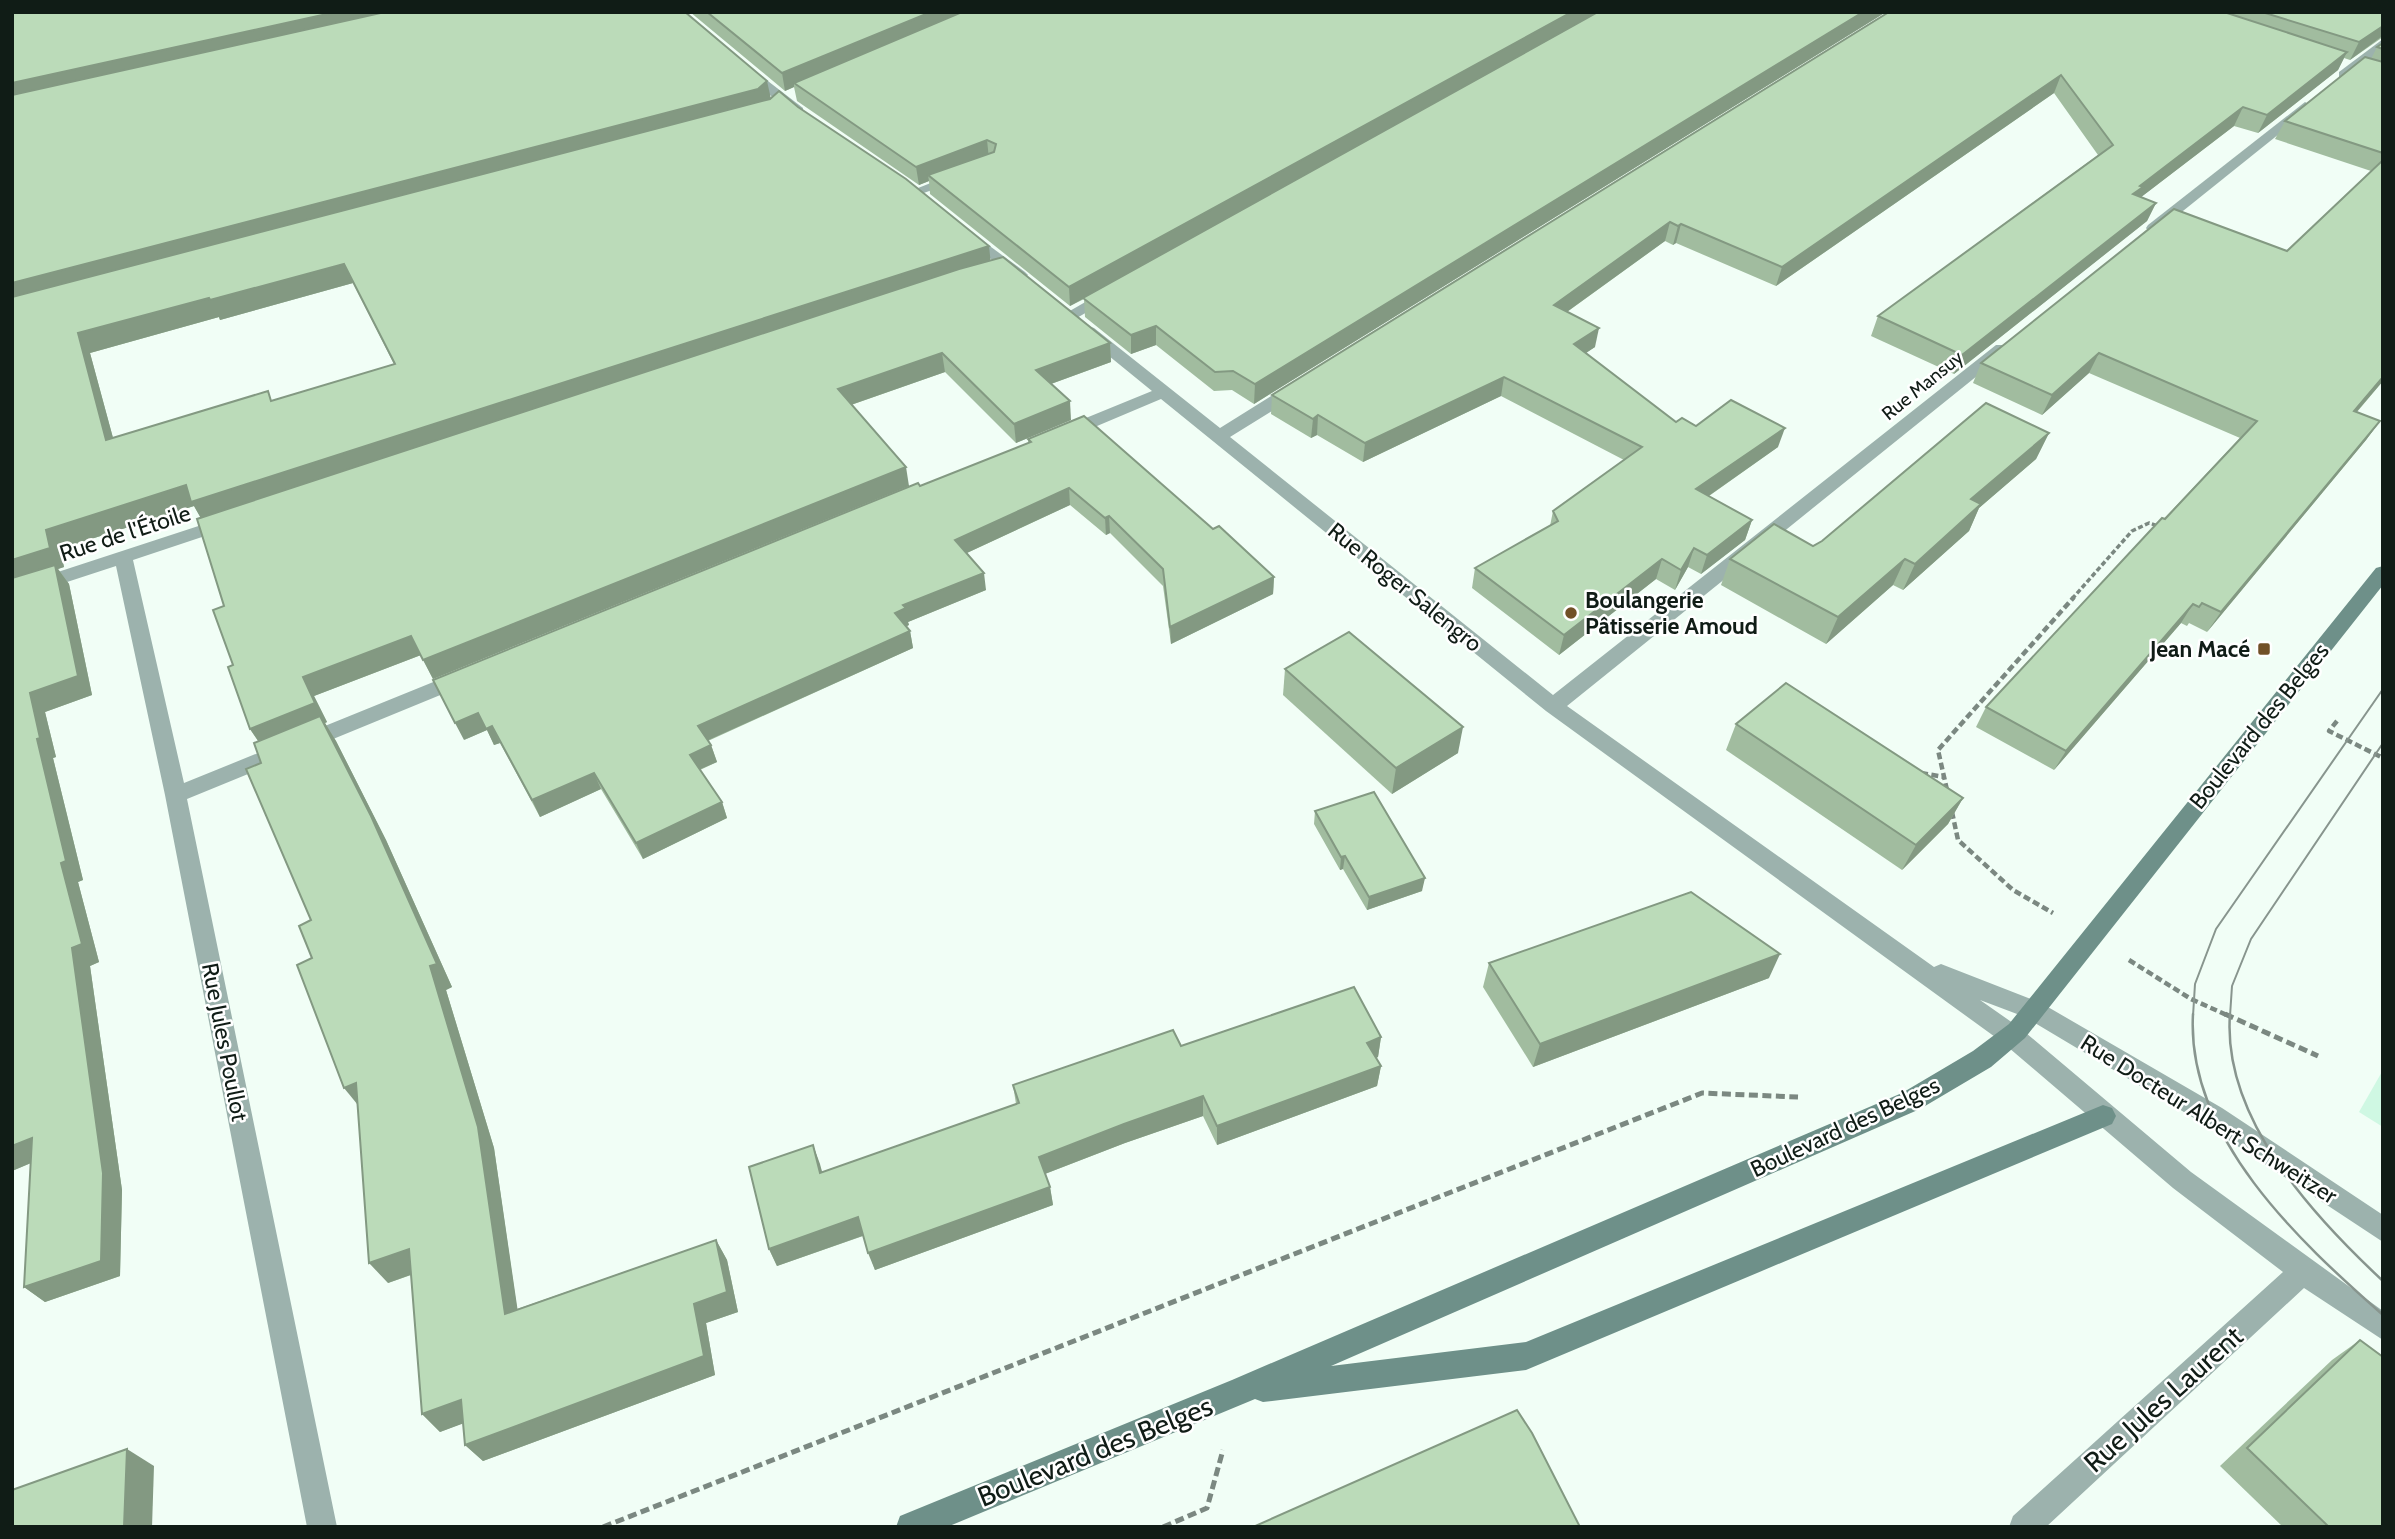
<svg xmlns="http://www.w3.org/2000/svg" width="2395" height="1539" font-family="Cabin,sans-serif">
<rect width="100%" height="100%" fill="#f1fef6"/>
<path fill="#cff8e3" d="M2383,1070V1127L2359,1112Z"/>
<g fill="none" stroke-linecap="round" stroke-linejoin="round">
<path stroke="#7b8881" stroke-width="3.5" stroke-dasharray="5 2.5" stroke-linecap="butt" d="M2072,599L2132,531L2149,523L2158,526"/>
<g stroke="#7b8881" stroke-width="4.5" stroke-dasharray="7 3.5" stroke-linecap="butt">
<path d="M2337,721L2329,731L2383,758"/>
<path d="M1921,773L1944,777"/>
<path d="M1947,790L1938,750L2074,597"/>
<path d="M1952,812L1958,840L2013,890L2053,913"/>
<path d="M2129,960L2191,999L2229,1016"/>
</g>
<g stroke="#7b8881" stroke-width="5" stroke-dasharray="9 4.5" stroke-linecap="butt">
<path d="M2225,1014L2318,1056"/>
<path d="M603,1527L1702,1093L1798,1097"/>
<path d="M1163,1527L1207,1508L1223,1450"/>
</g>
<path fill="#9cb2ad" fill-rule="evenodd" d="M956,173L963,177L961,180L915,196L908,192Z"/>
<g fill="#9cb2ad" fill-rule="evenodd">
<path d="M2383,39V50L2349,78H2339V72Z"/>
<path d="M747,65L803,108V114H793L742,72V66Z"/>
<path d="M2305,102L2312,106L2310,109L2158,231H2148L2146,228L2148,225Z"/>
<path d="M968,230L1025,272L1028,275L1025,278H1015L963,237L961,234L963,231Z"/>
<path d="M1108,289L1116,294L1113,297L1075,319H1063L1061,316Z"/>
<path d="M1088,326L1094,328L1220,428L1289,385H1301L1303,389L1301,393L1230,437L1553,695L1996,345H2008L2010,348L2008,351L1567,706L1934,967L1941,964L2041,1003L2222,1108L2383,1215V1242L2204,1124L2025,1017L1980,1000L2020,1028L2191,1172L2383,1311V1340L2304,1288L2046,1527H2009L2013,1516L2283,1272L2173,1188L2002,1042L1546,711L1161,399L1071,437H1059L1056,433L1059,429L1152,391L1082,334L1080,331L1082,328Z"/>
<path d="M226,517L235,523L232,527L133,560L184,783L458,672H472L475,677L472,682L187,799L337,1527H307L165,795L116,566L12,600V587Z"/>
</g>
<path fill="#6e9089" fill-rule="evenodd" d="M2383,566V585L2025,1038L1991,1067L1920,1109L1331,1366L1526,1342L2103,1105L2112,1108L2116,1116L2112,1124L1526,1370L1263,1402L1255,1399L947,1527H896L900,1516L1232,1380L1902,1093L1973,1051L2009,1024L2376,568Z"/>
<g stroke="#88958e" stroke-width="2">
<path d="M2193,1016L2195,984L2216,929L2383,689"/>
<path d="M2230,1016L2232,986L2251,939L2383,743"/>
</g>
<g stroke="#88958e" stroke-width="2.5">
<path d="M2193,1014C2186,1137 2299,1241 2383,1315"/>
<path d="M2230,1014C2222,1118 2313,1216 2383,1281"/>
</g>
</g>
<g fill="#a1bc9f" fill-rule="evenodd">
<path d="M12,12L771,99L798,107L991,261L1110,343L1111,362L1051,384L1071,420L1016,443L945,372L851,405L909,486L433,679L421,655L314,696L327,722L325,723L336,741L386,840L452,987L446,990L494,1148L517,1309L716,1240L727,1260L738,1312L706,1323L715,1375L483,1461L465,1445L463,1423L440,1432L422,1414L411,1275L388,1283L357,1104L312,958L311,920L261,763L258,741L250,729L233,665L224,606L201,518L194,506L60,549L64,567L58,569L69,584L92,695L45,712L56,757L53,758L83,880L78,882L99,962L90,966L122,1190L120,1276L45,1302L24,1287L31,1163L12,1171ZM353,283L394,364L273,401L113,438L90,353L219,317L220,320Z"/>
<path d="M690,12H1886L1254,404L1232,390L1214,391L1156,345L1131,354L1085,317L1084,299L1070,306L930,194L929,181L919,185L797,101L794,87L785,91Z"/>
<path d="M1889,12H2383V37L2350,60L2344,58L2338,70L2258,133L2234,126L2141,197L2156,203L2147,221L1954,374L1871,336L1878,316L2098,155L2054,93L1776,286L1676,243L1673,245L1665,241L1567,312L1595,347L1585,353L1676,422L1696,426L1778,447L1709,496L1752,520L1745,540L1701,574L1688,567L1675,590L1656,579L1559,655L1472,588L1475,568L1550,526L1553,511L1624,460L1501,396L1363,462L1317,435L1311,438L1271,414L1272,395Z"/>
<path d="M2383,43V381L2357,412L2380,421L2366,440L2207,632L2189,623L2187,626L2181,623L2054,770L1976,727L1986,707L2240,438L2089,373L2042,415L1973,383L1981,363L2287,251L2371,171L2275,139L2285,121L2371,59L2377,47Z"/>
<path d="M2049,433L2036,459L1979,508L1969,531L1903,590L1893,585L1826,644L1721,585L1730,559L1813,546Z"/>
<path d="M1028,439L1213,529L1274,577L1273,594L1171,644L1163,586L1110,533L1106,535L1070,505L967,553L986,590L908,622L909,625L906,626L910,631L913,648L708,741L711,745L717,762L700,770L722,802L727,818L643,859L601,789L540,817L500,743L494,745L487,730L464,740L920,486L1028,443Z"/>
<path d="M1285,669L1458,753L1392,794L1283,695Z"/>
<path d="M1736,724L1963,798L1948,824L1902,870L1726,750Z"/>
<path d="M1315,811L1422,891L1367,910L1343,869L1340,870L1314,824Z"/>
<path d="M1489,963L1769,978L1533,1067L1483,987Z"/>
<path d="M1381,1037L1378,1057L1376,1058L1381,1066L1377,1086L1217,1145L1203,1116L1125,1143L1045,1174L1050,1187L1053,1205L875,1270L863,1236L777,1266L769,1249L813,1145L822,1172L1016,1104L1013,1085L1181,1046Z"/>
<path d="M2360,1340L2383,1527H2283L2220,1466L2332,1360Z"/>
</g>
<g fill="#839982">
<path d="M336,12H421L12,103V83Z"/>
<path d="M931,12H975L794,83V87L785,91L782,73Z"/>
<path d="M1572,12H1600L1070,306L1069,287Z"/>
<path d="M1863,12H1886L1254,404L1255,384Z"/>
<path d="M2383,26V35L2381,37L2350,60L2359,42Z"/>
<path d="M2347,52L2338,70L2258,133L2267,115Z"/>
<path d="M2061,75L2054,93L1776,286L1782,267Z"/>
<path d="M767,81L771,99L12,305V283Z"/>
<path d="M2243,107L2234,126L2136,201L2133,194L2140,186Z"/>
<path d="M987,140L989,159L928,175L929,181L919,185L916,167Z"/>
<path d="M2156,203L2147,221L1954,374L1962,355Z"/>
<path d="M1670,222L1665,241L1550,324L1554,305Z"/>
<path d="M1681,224L1676,243L1673,245L1678,226Z"/>
<path d="M989,246L991,265L203,522L194,506L60,549L64,567L58,569L69,584L92,695L45,712L56,757L53,758L83,880L78,882L99,962L90,966L122,1190L120,1276L45,1302L24,1287L61,863L37,739L12,585V560L46,530L186,485Z"/>
<path d="M344,264L353,283L220,320L219,317L90,353L119,460L106,440L78,333L209,298Z"/>
<path d="M1156,326V345L1131,354V335Z"/>
<path d="M1599,328L1595,347L1570,364L1574,344Z"/>
<path d="M1110,343L1111,362L1037,389L1036,370Z"/>
<path d="M942,353L945,372L842,408L838,389Z"/>
<path d="M2099,353L2089,373L2042,415L2052,395Z"/>
<path d="M1504,377L1501,396L1363,462L1365,443Z"/>
<path d="M2383,377V381L2341,430L2354,411Z"/>
<path d="M1070,401L1071,420L1016,443L1014,424Z"/>
<path d="M1318,415L1317,435L1311,438L1313,419Z"/>
<path d="M2380,421L2366,440L2207,632L2221,612Z"/>
<path d="M1785,428L1778,447L1690,509L1696,489Z"/>
<path d="M2049,433L2036,459L1979,508L1969,531L1903,590L1915,564L1971,499Z"/>
<path d="M906,467L909,486L433,679L423,660Z"/>
<path d="M1069,488L1070,505L958,557L955,540Z"/>
<path d="M1109,516L1110,533L1106,535L1105,518Z"/>
<path d="M1752,520L1745,540L1701,574L1707,555Z"/>
<path d="M1694,548L1688,567L1675,590L1681,570Z"/>
<path d="M1662,559L1656,579L1559,655L1564,635Z"/>
<path d="M1905,559L1893,585L1826,644L1838,617Z"/>
<path d="M984,573L986,590L908,622L909,625L899,630L895,613L903,605Z"/>
<path d="M1274,577L1273,594L1171,644L1170,627Z"/>
<path d="M2193,604L2181,623L2054,770L2066,751Z"/>
<path d="M910,631L913,648L704,742L698,726Z"/>
<path d="M411,636L421,655L314,696L327,722L325,723L336,741L386,840L452,987L446,990L494,1148L521,1333L505,1314L430,966L263,748L250,729L303,677Z"/>
<path d="M478,713L492,726L500,743L494,745L487,730L464,740L455,723Z"/>
<path d="M1463,727L1458,753L1392,794L1396,768Z"/>
<path d="M711,745L717,762L696,771L690,755Z"/>
<path d="M594,773L601,789L540,817L532,800Z"/>
<path d="M1963,798L1948,824L1902,870L1916,845Z"/>
<path d="M722,802L727,818L643,859L636,843Z"/>
<path d="M1345,856L1343,869L1340,870L1341,857Z"/>
<path d="M1425,878L1422,891L1367,910L1369,897Z"/>
<path d="M1780,954L1769,978L1533,1067L1540,1044Z"/>
<path d="M1381,1037L1378,1057L1364,1062L1367,1043Z"/>
<path d="M1381,1066L1377,1086L1217,1145V1126Z"/>
<path d="M356,1083L362,1110L344,1088Z"/>
<path d="M1203,1096V1116L1125,1143L1042,1175L1039,1157L1124,1124Z"/>
<path d="M32,1138L52,1154L12,1171V1146Z"/>
<path d="M813,1145L820,1164L827,1191L820,1173Z"/>
<path d="M1050,1187L1053,1205L875,1270L868,1253Z"/>
<path d="M858,1217L865,1235L777,1266L769,1249Z"/>
<path d="M716,1240L727,1260L738,1312L706,1323L715,1375L483,1461L465,1445L694,1304Z"/>
<path d="M409,1249L427,1269L388,1283L369,1263Z"/>
<path d="M461,1400L478,1418L440,1432L422,1414Z"/>
<path d="M127,1449L154,1466L152,1527H124Z"/>
</g>
<g fill="#bbdbb9" stroke="#839982" stroke-width="2" fill-rule="evenodd">
<path d="M12,12H336L12,83Z"/>
<path d="M385,12H685L767,81L758,89L12,283V95Z"/>
<path d="M707,12H931L782,73Z"/>
<path d="M962,12H1572L1069,287L928,175L994,152L996,144L987,140L916,167L794,83Z"/>
<path d="M1598,12H1863L1255,384L1233,371L1215,372L1156,326L1131,335L1083,298Z"/>
<path d="M1889,12H2224L2347,52L2267,115L2243,107L2140,186L2143,187L2133,194L2156,203L1962,355L1878,316L2113,145L2061,75L1782,267L1681,224L1678,226L1670,222L1554,305L1599,328L1574,344L1676,422L1682,418L1696,426L1731,400L1785,428L1696,489L1752,520L1707,555L1694,548L1681,570L1662,559L1564,635L1475,568L1558,521L1553,511L1642,447L1504,377L1365,443L1318,415L1313,419L1272,395Z"/>
<path d="M2262,12H2383V26L2359,42Z"/>
<path d="M2383,43V49L2377,47Z"/>
<path d="M2365,57L2383,62V153L2285,121Z"/>
<path d="M779,91L798,107L906,179L989,246L191,502L186,485L46,530L50,548L12,560V297L770,99ZM344,264L395,364L271,401L268,391L106,440L78,333L209,298L210,300Z"/>
<path d="M2383,160V377L2354,411L2380,421L2221,612L2202,603L2199,607L2193,604L2066,751L1986,707L2162,518L2165,519L2257,421L2099,353L2052,395L1981,363L2174,209L2287,251Z"/>
<path d="M1003,257L1110,343L1036,370L1070,401L1014,424L942,353L838,389L906,467L423,660L411,636L303,677L315,703L250,729L228,667L233,665L213,610L224,606L197,519L959,269Z"/>
<path d="M1986,403L2049,433L1971,499L1981,504L1915,564L1905,559L1838,617L1730,559L1774,524L1813,546L1822,541Z"/>
<path d="M1084,416L1213,529L1219,526L1274,577L1170,627L1163,569L1109,516L1105,518L1069,488L955,540L984,573L903,605L906,608L895,613L910,631L698,726L711,745L690,755L722,802L636,843L594,773L532,800L492,726L486,729L478,713L455,723L433,680L918,483L920,486L1031,442L1028,439Z"/>
<path d="M55,565L78,676L30,693L40,738L37,739L66,861L61,863L82,944L72,948L103,1173L101,1261L24,1287L32,1138L12,1146V578Z"/>
<path d="M1349,632L1463,727L1396,768L1285,669Z"/>
<path d="M1786,683L1963,798L1916,845L1736,724Z"/>
<path d="M320,716L371,816L437,964L430,966L478,1127L505,1314L716,1240L727,1292L694,1304L704,1356L465,1445L461,1400L422,1414L409,1249L369,1263L356,1083L344,1088L297,965L312,958L299,926L311,920L246,769L261,763L254,743Z"/>
<path d="M1374,792L1425,878L1369,897L1345,856L1341,857L1315,811Z"/>
<path d="M1691,892L1780,954L1540,1044L1489,963Z"/>
<path d="M1354,987L1381,1037L1367,1043L1381,1066L1217,1126L1203,1096L1124,1124L1039,1157L1050,1187L868,1253L858,1217L769,1249L749,1167L813,1145L820,1173L1019,1103L1013,1085L1173,1030L1181,1046Z"/>
<path d="M2360,1340L2383,1357V1527H2329L2247,1448Z"/>
<path d="M1517,1410L1532,1433L1580,1527H1253Z"/>
<path d="M127,1449L124,1527H12V1490Z"/>
</g>
<g fill="#715027" stroke="#fff" stroke-width="2.5">
<circle cx="1571" cy="613" r="7"/>
<rect x="2257" y="642" width="14" height="14" rx="3.5"/>
</g>
<g text-anchor="middle" stroke-width="5" stroke-linejoin="round" paint-order="stroke">
<g font-size="19" fill="#101c16" stroke="#fff">
<text transform="translate(1922 385) rotate(-39)" y="7">Rue Mansuy</text>
</g>
<g font-size="23" fill="#101c16" stroke="#fff">
<text transform="translate(125 533) rotate(-18)" y="8">Rue de l'Étoile</text>
<text transform="translate(1405 587) rotate(39)" y="8">Rue Roger Salengro</text>
<text transform="translate(2259 726) rotate(-51)" y="8">Boulevard des Belges</text>
<text transform="translate(225 1042) rotate(79)" y="8">Rue Jules Poullot</text>
<text transform="translate(2209 1119) rotate(32)" y="8">Rue Docteur Albert Schweitzer</text>
<text transform="translate(1845 1127) rotate(-25)" y="8">Boulevard des Belges</text>
</g>
<g font-size="23" font-weight="bold" fill="#101c16" stroke="#fff" text-anchor="start">
<text x="1585" y="608">Boulangerie<tspan x="1585" dy="26">Pâtisserie Amoud</tspan></text>
<text x="2250" y="657" text-anchor="end">Jean Macé</text>
</g>
<g font-size="28" fill="#101c16" stroke="#fff">
<text transform="translate(2163 1399) rotate(-42)" y="10">Rue Jules Laurent</text>
<text transform="translate(1095 1451) rotate(-22)" y="10">Boulevard des Belges</text>
</g>
</g>
<rect width="2395" height="1539" fill="none" stroke="#101c16" stroke-width="28"/>
</svg>
